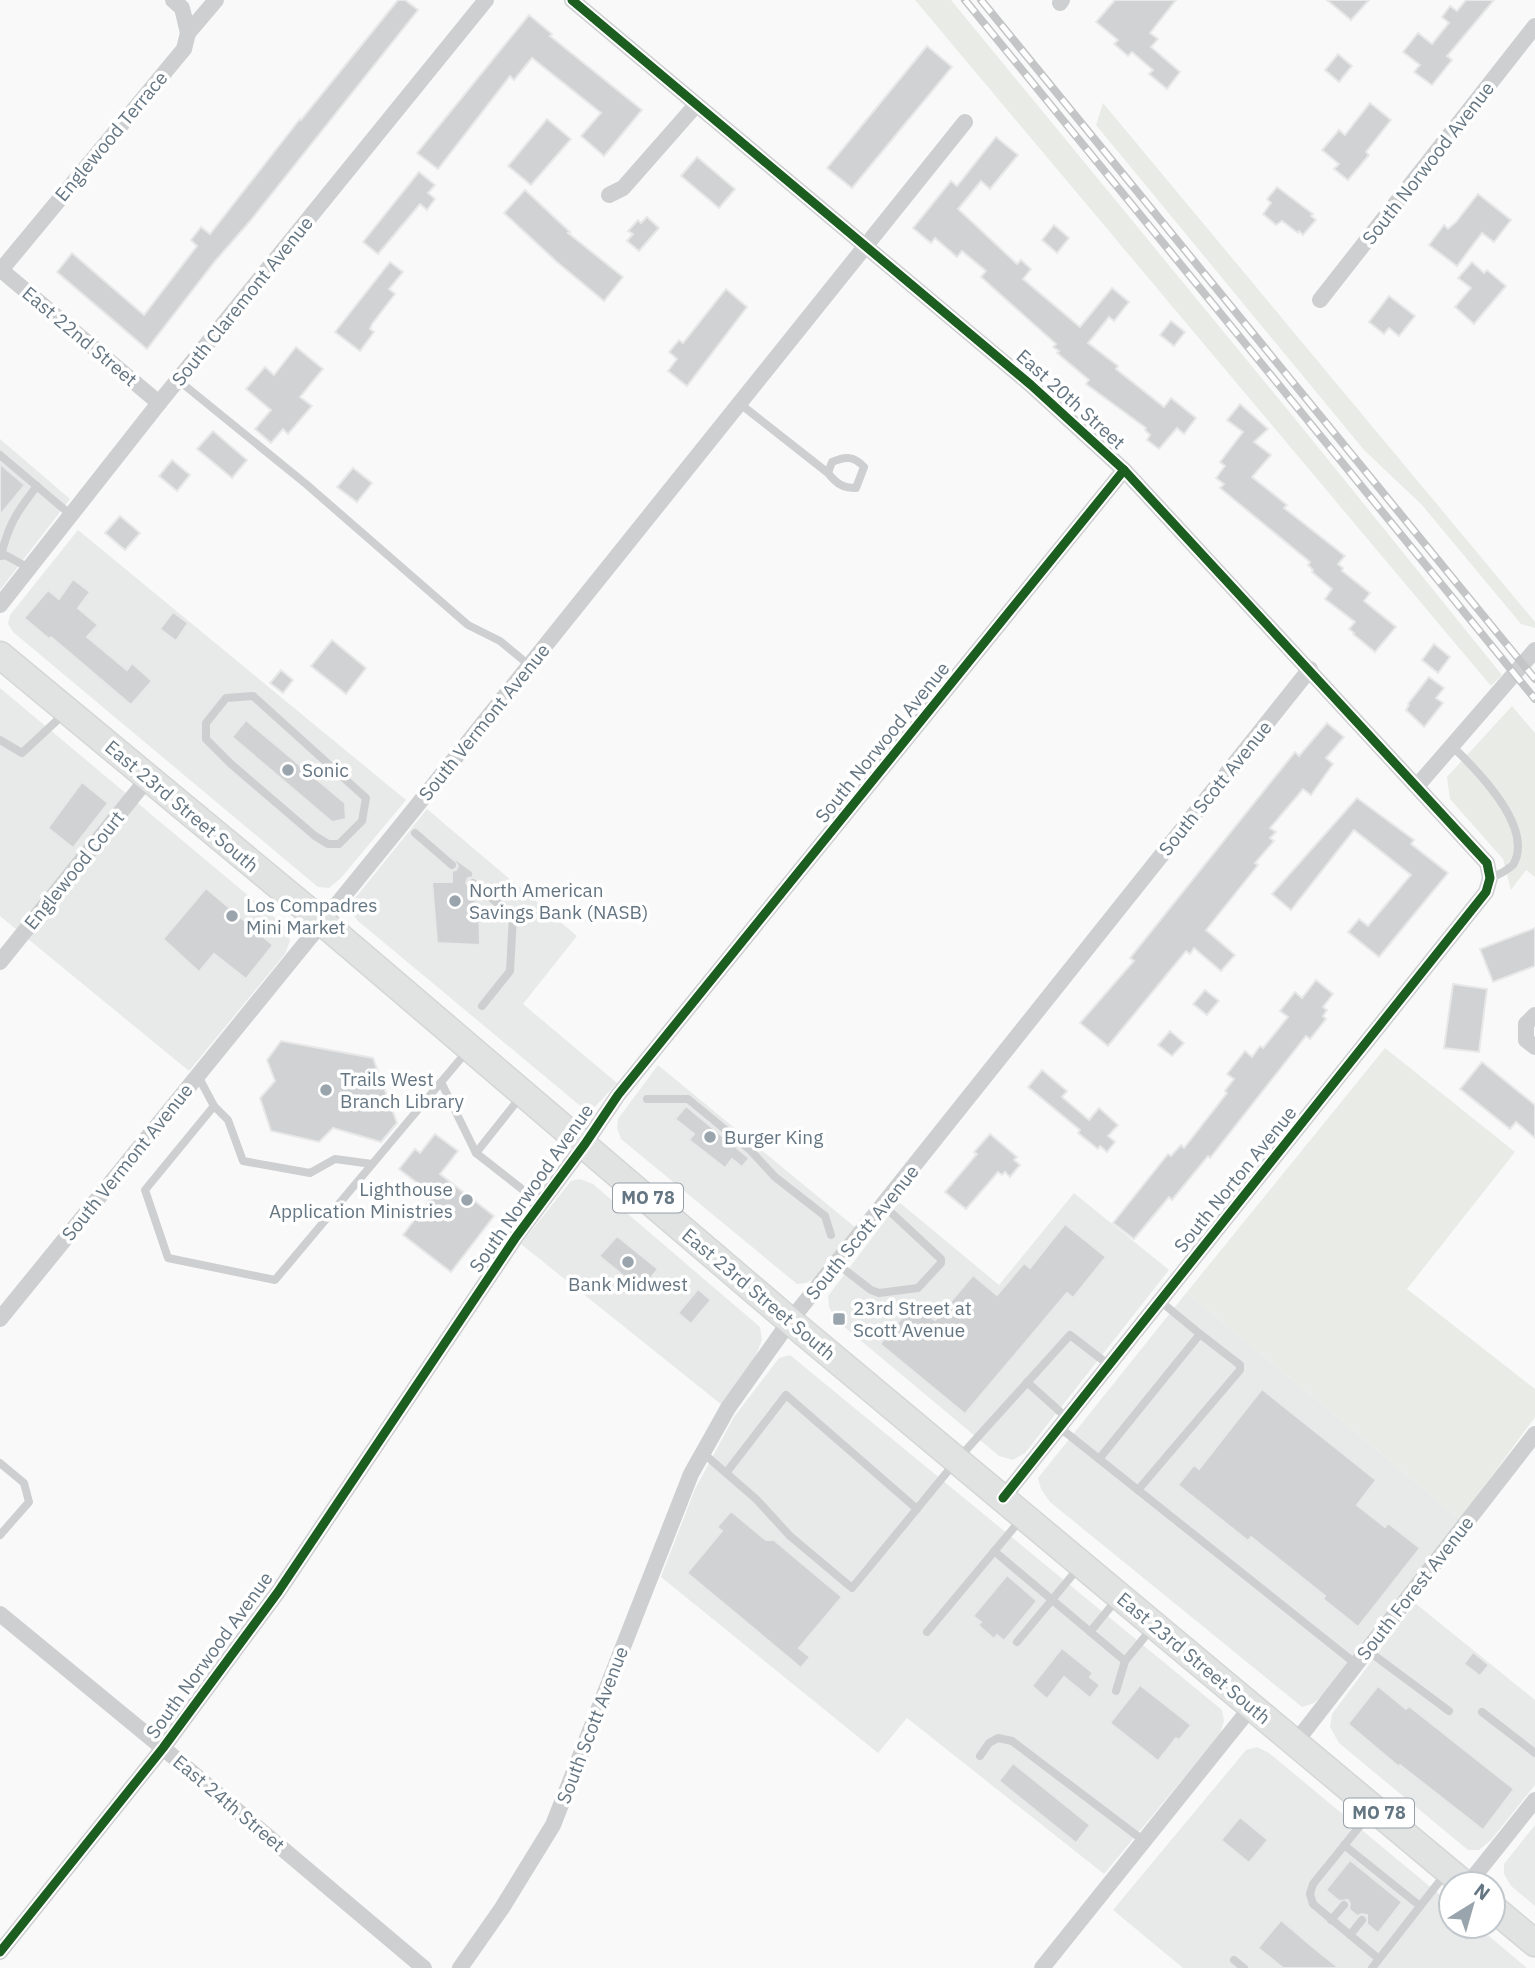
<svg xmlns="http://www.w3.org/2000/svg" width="1535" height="1968" font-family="'IBM Plex Sans',sans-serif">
<rect width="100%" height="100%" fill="#f9f9f9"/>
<g fill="#e8e9e9">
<path d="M0,439L70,499L0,590Z"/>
<path d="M78,530L406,800L341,878L329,888L318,887L13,632L8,624L10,615Z"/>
<path d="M0,688L287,928L290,941L285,954L189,1071L0,916Z"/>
<path d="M427,809L577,936L523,1004L617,1083L593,1109H584L358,921L351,912L352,902Z"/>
<path d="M658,1065L856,1228L818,1276L806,1283L797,1284L621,1139L617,1128L618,1119Z"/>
<path d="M580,1179L593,1184L760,1327L762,1340L755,1357L722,1405L521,1244L571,1181Z"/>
<path d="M1074,1193L1169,1270L1025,1453L1013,1460L999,1456L836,1320L829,1307L828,1296L899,1202L999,1285Z"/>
<path d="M1187,1292L1460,1519L1324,1694L1314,1703L1302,1707L1050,1502L1041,1489L1038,1478Z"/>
<path d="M790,1355L1222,1710L1224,1721L1220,1734L1104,1874L907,1718L878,1753L661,1577L695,1489L734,1417L779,1358Z"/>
<path d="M1415,1603L1535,1700V1785L1491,1840L1479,1850H1468L1339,1743L1330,1727L1332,1714Z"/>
<path d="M1257,1747L1269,1753L1451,1904V1926H1477L1527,1968H1183L1113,1910L1246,1750Z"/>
<path d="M1535,1825V1906L1511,1886L1504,1874V1864Z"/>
</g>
<g fill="#e8ebe6">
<path d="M915,0H951L1292,415L1502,675L1491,686Z"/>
<path d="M1103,103L1535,622V628L1521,624L1422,505L1364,450L1096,125Z"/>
<path d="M1512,706L1535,733V877L1526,870L1511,890L1503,859L1450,799L1447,777Z"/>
<path d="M1385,1048L1515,1152L1407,1289L1535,1389V1417L1460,1519L1187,1292Z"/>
</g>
<g fill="#d0d2d3" stroke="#e8e8e8" stroke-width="2">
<path d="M398,0H405L418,10L251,220L216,260L147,349L57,272L72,253L144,315L197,246L191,240L201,227L210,234L300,119L301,120Z"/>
<path d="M1115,0H1176L1150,33L1158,39L1151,47L1180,72L1167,89L1149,74L1153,70L1132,52L1128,56L1114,44L1118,40L1096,22Z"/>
<path d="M1327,0H1369L1351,20Z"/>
<path d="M1466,0H1494L1447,56L1452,60L1432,85L1414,72L1420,65L1403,52L1418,33L1432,44L1449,23L1442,17L1450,6L1457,11Z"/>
<path d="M529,15L552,34L550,36L642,110L604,156L581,136L601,113L532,58L514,80L510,76L438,169L417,153Z"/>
<path d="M927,46L952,67L852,188L827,168Z"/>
<path d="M1338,54L1352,66L1339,82L1325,70Z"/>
<path d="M1370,103L1391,120L1366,152L1369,155L1348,180L1334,169L1339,164L1322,150L1339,130L1345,135Z"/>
<path d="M547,119L571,139L531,185L508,166Z"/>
<path d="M996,137L1018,155L990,189L981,181L958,209L1017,264L1021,260L1031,269L1023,279L1080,327L1112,288L1129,302L1114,321L1109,317L1088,343L1118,366L1116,369L1164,407L1171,398L1196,418L1184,434L1177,428L1159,449L1147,440L1150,435L1145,430L1146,428L1086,384L1089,380L1057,353L1059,351L1053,347L1056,344L981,277L986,271L962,251L957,257L935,238L931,243L913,228L951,181L957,186Z"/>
<path d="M697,157L735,189L719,208L681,176Z"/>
<path d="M419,172L435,185L428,193L435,199L427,210L420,204L378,254L363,242Z"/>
<path d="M1277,187L1313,214L1311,216L1316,220L1303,235L1299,231L1298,233L1282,221L1276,225L1263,214L1271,203L1267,199Z"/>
<path d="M525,190L570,232L568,233L623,277L604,301L557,262L504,213Z"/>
<path d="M1478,194L1511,220L1494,242L1482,233L1457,266L1429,245L1444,225L1448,229L1456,222Z"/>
<path d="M647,217L659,228L639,251L627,241L633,234L628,231L638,220L641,223Z"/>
<path d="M1054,225L1069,238L1057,253L1042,240Z"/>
<path d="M390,262L403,272L389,289L395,294L372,324L370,329L374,332L360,351L335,332Z"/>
<path d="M1472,262L1484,273L1487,270L1506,286L1474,324L1455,307L1471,288L1458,278Z"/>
<path d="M726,289L747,307L687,386L668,371L677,359L669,352L679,340L683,343Z"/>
<path d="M1389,296L1415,316L1399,336L1389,328L1384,334L1369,322Z"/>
<path d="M1171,321L1185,332L1174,346L1160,335Z"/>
<path d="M296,347L323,369L300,397L312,406L288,434L283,429L271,443L255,429L271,410L246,389L265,367L274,375Z"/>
<path d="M1240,404L1268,429L1254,442L1271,455L1252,477L1287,505L1284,508L1345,556L1338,564L1343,568L1342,571L1370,593L1364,601L1396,627L1375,652L1353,634L1354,633L1349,629L1355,622L1325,599L1332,589L1312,572L1313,570L1308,565L1310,562L1220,488L1224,484L1216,478L1225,466L1220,462L1243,432L1227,420Z"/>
<path d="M213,431L247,460L232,478L197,449Z"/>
<path d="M172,460L190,475L177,491L159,476Z"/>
<path d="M0,464L25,485L0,515Z"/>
<path d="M353,468L372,483L357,502L337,487Z"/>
<path d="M120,516L140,533L125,550L105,533Z"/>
<path d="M73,579L90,592L78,608L98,625L87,637L127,670L132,663L152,681L131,705L51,637L49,639L24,618L48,590L59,599Z"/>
<path d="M173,612L188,623L176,641L160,629Z"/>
<path d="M332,640L366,668L346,694L311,666Z"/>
<path d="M1434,644L1450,657L1438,673L1422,660Z"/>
<path d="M281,670L293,680L283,693L270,683Z"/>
<path d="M1429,677L1444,688L1436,698L1443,703L1424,727L1406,710L1409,705L1408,704Z"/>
<path d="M246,720L345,803L346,819L332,822L232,737Z"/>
<path d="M1327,723L1344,737L1326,758L1333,764L1311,795L1303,789L1270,828L1276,832L1270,838L1274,841L1255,863L1258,865L1206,930L1235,955L1221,971L1194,948L1190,954L1186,951L1108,1046L1080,1023L1134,961L1130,958L1295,752L1299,756Z"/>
<path d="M82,782L108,803L73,848L48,828Z"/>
<path d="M1357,798L1414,840L1411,844L1448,873L1379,957L1348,932L1359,919L1368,926L1411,875L1354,830L1291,910L1272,894Z"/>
<path d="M451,856L473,872V877L468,878L466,883L474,892V900L479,903L480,945L437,943L432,882H452V871L456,870L458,866Z"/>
<path d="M206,888L273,945L246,979L214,954L199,972L163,939Z"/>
<path d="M1535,928V966L1493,982L1480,949Z"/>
<path d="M1316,980L1333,994L1323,1007L1327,1010L1323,1016L1326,1019L1310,1039L1306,1036L1210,1158L1208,1156L1172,1200L1169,1197L1134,1239L1113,1223L1168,1154L1171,1156L1181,1145L1184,1148L1227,1093L1225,1091L1234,1079L1227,1074L1245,1051L1252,1057L1260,1046L1263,1048L1288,1017L1280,1011L1295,992L1302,998Z"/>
<path d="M1453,984L1487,989L1479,1052L1444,1048Z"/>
<path d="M1205,990L1219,1001L1207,1015L1193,1004Z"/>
<path d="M1170,1031L1184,1043L1172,1056L1158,1045Z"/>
<path d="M281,1041L373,1058L397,1123L381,1142L333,1128L319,1142L271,1131L260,1098L275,1081L267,1060Z"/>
<path d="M1482,1062L1535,1105V1138L1516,1122L1510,1129L1460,1089Z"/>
<path d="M1042,1070L1067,1091L1062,1097L1089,1120L1099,1108L1118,1125L1108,1136L1115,1142L1107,1152L1100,1146L1098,1149L1078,1133L1080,1130L1028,1087Z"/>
<path d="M686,1106L749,1158L742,1167L732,1159L725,1168L689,1140L694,1134L675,1119Z"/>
<path d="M435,1134L458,1151L440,1174L494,1216L451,1272L403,1235L433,1195L399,1169L415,1149L420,1153Z"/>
<path d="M990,1134L1017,1157L1014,1160L1020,1165L1010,1177L1005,1172L1002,1175L998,1172L966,1209L945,1192L977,1154L974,1152Z"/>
<path d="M1065,1224L1106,1257L1073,1298L1067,1293L965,1414L880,1344L914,1303L935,1320L973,1275L997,1295L1024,1263L1030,1268Z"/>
<path d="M617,1236L658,1269L641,1290L599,1256Z"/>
<path d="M698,1289L711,1300L691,1324L678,1313Z"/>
<path d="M1262,1389L1376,1480L1357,1505L1385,1527L1388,1523L1420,1548L1358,1627L1323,1599L1325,1596L1251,1537L1248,1541L1178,1485L1194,1465L1199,1469Z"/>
<path d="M731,1511L766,1540H774L842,1597L799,1648L810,1657L801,1668L687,1573L722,1531L717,1527Z"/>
<path d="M1007,1575L1037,1601L1004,1641L997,1635L994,1639L978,1625L981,1622L973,1616Z"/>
<path d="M1062,1648L1093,1673L1090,1677L1100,1685L1090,1698L1064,1677L1047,1699L1032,1686Z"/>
<path d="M1473,1652L1489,1665L1480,1676L1464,1664Z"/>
<path d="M1140,1685L1191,1725L1179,1740L1176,1738L1158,1761L1110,1723Z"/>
<path d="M1378,1686L1406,1709L1409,1706L1514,1789L1483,1830L1400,1765L1399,1767L1348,1724Z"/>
<path d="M1013,1763L1090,1825L1076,1843L999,1781Z"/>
<path d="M1240,1817L1268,1840L1249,1863L1221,1840Z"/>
<path d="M1350,1860L1402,1902L1378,1933L1367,1924V1915L1362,1914L1357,1916L1349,1909L1350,1904L1348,1900L1339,1901L1326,1890Z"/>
<path d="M1281,1920L1314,1948L1339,1968H1283L1258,1948Z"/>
</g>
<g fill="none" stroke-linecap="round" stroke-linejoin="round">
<g stroke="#d5d6d7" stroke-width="29">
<g id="primary">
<path d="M0,655L321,921L790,1321L1464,1884"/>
<path d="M1493,1908L1535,1943"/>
</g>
</g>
<g stroke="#cecfd0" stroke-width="8">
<path d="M178,380L306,484L453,612L468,625L500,641L529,665"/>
<path d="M739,403L828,473C836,483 842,488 856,488L864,467C854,456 846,456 832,462L828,473"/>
<path d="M0,455L71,515"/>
<path d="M0,556L5,555L29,568"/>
<path d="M1,556C8,525 18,510 37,486"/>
<path d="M253,696L366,798L362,821L339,844H328L315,836L231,764L206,739V723L226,698Z"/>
<path d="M0,740L22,753L65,713"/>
<path d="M1452,746C1478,771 1535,828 1513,865C1506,871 1499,875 1490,878"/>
<path d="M415,833L452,865"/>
<path d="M473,883L513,916L510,971L482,1006"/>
<path d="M198,1076L214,1106L145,1190L168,1258L275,1280L468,1050"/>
<path d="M441,1082L476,1153"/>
<path d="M522,1095L476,1153L541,1204"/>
<path d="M647,1099H688L750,1150L775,1177L825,1216L831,1235"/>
<path d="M214,1106L228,1120L243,1161L310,1173L335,1159L372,1164"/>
<path d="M836,1263L871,1290L879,1293L918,1288L941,1263V1259L883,1205"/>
<path d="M1027,1382L1067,1418"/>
<path d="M1059,1427L1356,1664"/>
<path d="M703,1453L756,1499L790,1536L852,1588L957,1460L1070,1335L1109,1365"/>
<path d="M1099,1459L1200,1334L1160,1301"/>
<path d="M0,1463L24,1483L29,1502L0,1535"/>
<path d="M726,1473L786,1395L917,1509"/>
<path d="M1138,1490L1240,1370V1365L1200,1334"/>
<path d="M994,1551L1125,1661"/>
<path d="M927,1632L1022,1518"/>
<path d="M1090,1632L1117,1599"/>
<path d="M1017,1642L1080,1566"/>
<path d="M1367,1650L1449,1711"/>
<path d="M1116,1691L1125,1661L1152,1628"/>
<path d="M1482,1712L1535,1753"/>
<path d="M980,1756L989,1743L998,1738L1012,1741L1144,1841"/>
<path d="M1372,1811L1313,1884L1310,1894L1313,1904L1379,1959L1372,1968"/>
<path d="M1344,1845L1420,1906"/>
<path d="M1331,1920L1344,1905"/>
<path d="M1350,1935L1362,1920"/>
<path d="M1379,1959L1446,1873"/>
<path d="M1234,1960L1244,1968"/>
</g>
<g stroke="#cecfd0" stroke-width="16">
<path d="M173,0L182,8L188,33"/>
<path d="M572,0L1031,385L1124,470L1487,863L1490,878L1486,892L1003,1498"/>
<path d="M1060,3L1062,0"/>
<path d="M609,195L623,188L696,105"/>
<path d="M0,269L159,403"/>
<path d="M1,270L184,49L188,33L216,0"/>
<path d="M1320,300L1535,26"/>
<path d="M0,605L159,403L486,0"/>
<path d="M1417,786L1535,650"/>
<path d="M0,962L148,778"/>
<path d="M1535,1015L1526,1024V1040L1535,1047"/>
<path d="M0,1319L403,823L965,122"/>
<path d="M0,1614L163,1748L424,1968"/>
<path d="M1295,1743L1535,1434"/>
<path d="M1468,1884L1535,1800"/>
<path d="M0,1952L163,1748L278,1592L516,1237L585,1144L618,1095L1124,470"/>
<path d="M460,1968L502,1908L553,1825L691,1474L728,1408L790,1321L1310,669"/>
<path d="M1042,1968L1252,1706"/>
</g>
<use href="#primary" stroke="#e1e2e2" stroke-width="26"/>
<g stroke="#c3c5c6" stroke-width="8">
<g id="rail">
<path d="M965,0L1535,699"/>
<path d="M981,0L1535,679"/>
</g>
</g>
<use href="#rail" stroke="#fff" stroke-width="5" stroke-dasharray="16" stroke-linecap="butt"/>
<g stroke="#fff" stroke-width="13">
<g id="cycleway">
<path d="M572,0L1031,385L1124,470L1487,863L1490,878L1486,892L1003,1498"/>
<path d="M0,1952L163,1748L278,1592L516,1237L585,1144L618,1095L1124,470"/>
</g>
</g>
<use href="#cycleway" stroke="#1b5e20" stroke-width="9"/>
</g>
<g fill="#99a4ac" stroke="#fff" stroke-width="2.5">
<circle cx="288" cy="770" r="7"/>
<circle cx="455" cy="901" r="7"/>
<circle cx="232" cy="916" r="7"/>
<circle cx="326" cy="1090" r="7"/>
<circle cx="710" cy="1137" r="7"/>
<circle cx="467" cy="1200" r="7"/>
<circle cx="628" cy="1262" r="7"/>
<rect x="832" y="1312" width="14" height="14" rx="3.5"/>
</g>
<g text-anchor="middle" stroke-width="7" stroke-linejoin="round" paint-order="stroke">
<g fill="#fff" stroke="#939fa8" stroke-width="2">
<rect x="613" y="1183.5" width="70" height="29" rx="5"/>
<rect x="1344" y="1798.5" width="70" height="29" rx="5"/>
</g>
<g font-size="18" font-weight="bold" fill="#657683">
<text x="648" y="1204">MO 78</text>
<text x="1379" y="1819">MO 78</text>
</g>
<g font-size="19" fill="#657683" stroke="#fff">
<text transform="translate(111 136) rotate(-50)" y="7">Englewood Terrace</text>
<text transform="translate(1428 163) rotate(-52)" y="7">South Norwood Avenue</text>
<text transform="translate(242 301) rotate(-51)" y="7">South Claremont Avenue</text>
<text transform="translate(80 336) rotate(40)" y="7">East 22nd Street</text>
<text transform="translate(1071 399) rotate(42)" y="7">East 20th Street</text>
<text transform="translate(484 722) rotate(-51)" y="7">South Vermont Avenue</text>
<text transform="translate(882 742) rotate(-51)" y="7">South Norwood Avenue</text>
<text transform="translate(1215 788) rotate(-51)" y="7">South Scott Avenue</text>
<text transform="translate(182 806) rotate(40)" y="7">East 23rd Street South</text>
<text transform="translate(74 870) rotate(-51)" y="7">Englewood Court</text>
<text transform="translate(127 1162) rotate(-51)" y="7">South Vermont Avenue</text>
<text transform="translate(1235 1179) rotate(-51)" y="7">South Norton Avenue</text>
<text transform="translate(531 1188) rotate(-55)" y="7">South Norwood Avenue</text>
<text transform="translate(862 1232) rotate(-51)" y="7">South Scott Avenue</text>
<text transform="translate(759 1294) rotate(40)" y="7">East 23rd Street South</text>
<text transform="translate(1415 1588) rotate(-52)" y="7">South Forest Avenue</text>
<text transform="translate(209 1655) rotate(-54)" y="7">South Norwood Avenue</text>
<text transform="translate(1194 1658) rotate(40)" y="7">East 23rd Street South</text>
<text transform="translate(592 1725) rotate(-69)" y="7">South Scott Avenue</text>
<text transform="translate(229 1803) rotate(40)" y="7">East 24th Street</text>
</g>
<g font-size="19" fill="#657683" stroke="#fff" text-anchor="start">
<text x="302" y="777">Sonic</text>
<text x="469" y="897">North American<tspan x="469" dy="22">Savings Bank (NASB)</tspan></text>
<text x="246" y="912">Los Compadres<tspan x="246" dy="22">Mini Market</tspan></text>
<text x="340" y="1086">Trails West<tspan x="340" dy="22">Branch Library</tspan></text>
<text x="724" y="1144">Burger King</text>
<text x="453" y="1196" text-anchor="end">Lighthouse<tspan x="453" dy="22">Application Ministries</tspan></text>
<text x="628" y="1291" text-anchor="middle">Bank Midwest</text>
<text x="853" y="1315">23rd Street at<tspan x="853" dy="22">Scott Avenue</tspan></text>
</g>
</g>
<g transform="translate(1472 1905) rotate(37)"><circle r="33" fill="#ffffff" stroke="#c1c8cd" stroke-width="2"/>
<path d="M0-5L12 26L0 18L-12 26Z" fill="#99a4ac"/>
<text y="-10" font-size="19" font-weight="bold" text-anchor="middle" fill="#657683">N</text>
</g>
</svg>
